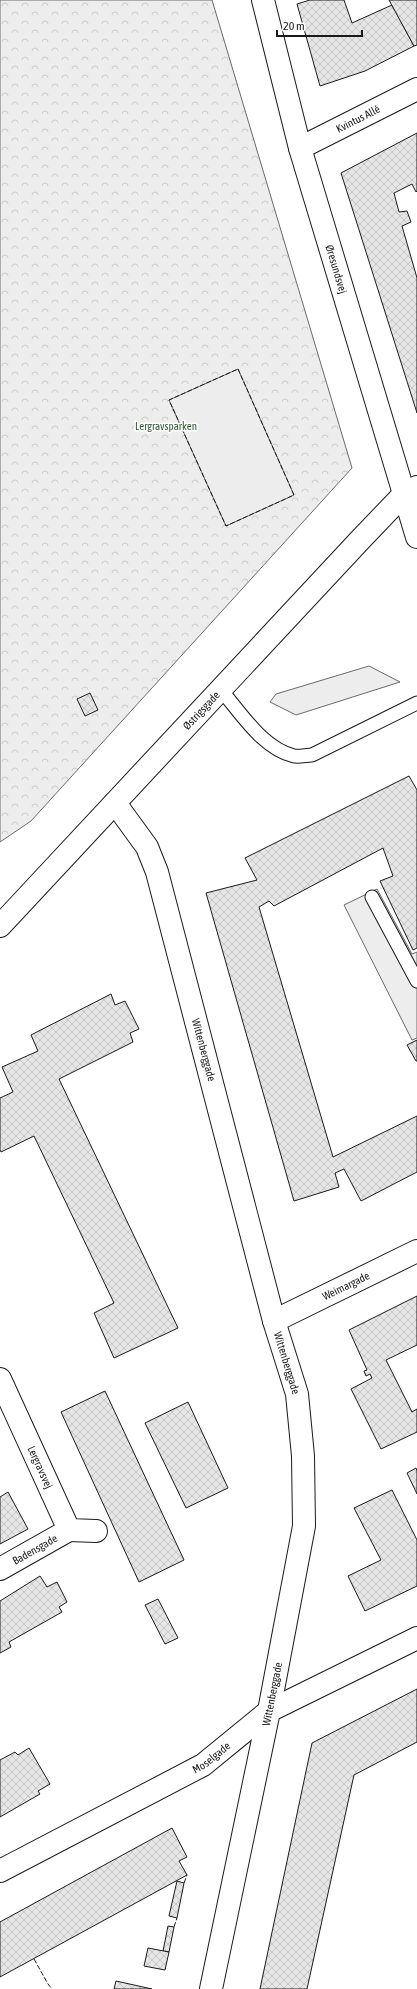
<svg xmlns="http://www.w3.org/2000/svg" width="417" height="1989" font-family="'Asap Condensed',sans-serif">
<defs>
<pattern id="forest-crowns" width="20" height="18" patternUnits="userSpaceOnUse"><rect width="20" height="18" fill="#ededed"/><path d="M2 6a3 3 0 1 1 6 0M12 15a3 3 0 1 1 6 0" fill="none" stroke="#cbcbcb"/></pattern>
<pattern id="building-cross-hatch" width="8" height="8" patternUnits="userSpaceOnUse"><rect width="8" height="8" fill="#e6e6e6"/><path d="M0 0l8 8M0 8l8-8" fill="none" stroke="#c5c5c5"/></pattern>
</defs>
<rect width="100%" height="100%" fill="#fff"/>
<path fill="url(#forest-crowns)" stroke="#6a6a6a" d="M0,0H212L352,468L31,821L0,842Z"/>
<g fill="#ededed" stroke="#6a6a6a">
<path d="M238,369L294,495L226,526L169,400Z"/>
<path d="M369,666L400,682L296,715L270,702L276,694Z"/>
<path d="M377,889L412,954L417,952V1038L412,1040L344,905Z"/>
</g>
<g fill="url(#building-cross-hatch)" stroke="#1a1a1a">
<path d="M310,0H344L352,23L392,5L414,46L365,71L320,86L297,4Z"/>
<path d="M389,0H417V45L414,46Z"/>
<path d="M417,133V191L416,192L412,184L394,193L399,212L407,211L411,222L402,226L417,278V413L341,173Z"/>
<path d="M90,693L98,710L85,716L77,699Z"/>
<path d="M409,776L417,790V948L413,950L380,881L393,876L383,848L274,906L269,901L259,907L333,1157L417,1116V1172L361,1201L344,1169L335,1173L339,1187L294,1201L206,893L257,880L245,858Z"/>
<path d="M111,994L115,1005L125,1001L139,1029L130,1033L133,1042L59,1079L178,1328L114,1358L94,1313L114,1303L34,1136L1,1152L0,1150V1098L13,1092L2,1067L38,1051L31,1035Z"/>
<path d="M417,1040V1061H416L407,1045Z"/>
<path d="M417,1296V1345L386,1360L412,1412L417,1409V1432L381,1449L351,1389L372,1378L370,1374L366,1376L364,1371L367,1370L349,1330Z"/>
<path d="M105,1391L184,1560L139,1582L61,1412Z"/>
<path d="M188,1402L228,1488L186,1508L145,1423Z"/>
<path d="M416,1468L417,1471V1494L407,1473Z"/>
<path d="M392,1490L417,1540V1586L365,1611L348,1576L381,1560L354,1508Z"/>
<path d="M8,1492L28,1529L0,1544V1497Z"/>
<path d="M40,1576L47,1587L57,1582L67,1602L59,1607L62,1612L9,1642L11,1647L0,1653V1601Z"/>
<path d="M158,1599L178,1638L165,1644L145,1605Z"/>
<path d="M417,1689V1742L354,1775L307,1989H260L312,1743Z"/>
<path d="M29,1748L50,1784L38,1791L40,1794L0,1817V1760L15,1752L18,1755Z"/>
<path d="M172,1828L187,1857L179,1861L187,1875L0,1977V1922Z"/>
<path d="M177,1881L184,1883L177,1918L169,1916Z"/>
<path d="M168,1926L174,1927L169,1952L163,1951Z"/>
<path d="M148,1948L169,1952L165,1970L144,1966Z"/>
<path d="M116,1981L152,1989H114Z"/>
</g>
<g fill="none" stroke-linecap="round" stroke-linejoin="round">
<g stroke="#1a1a1a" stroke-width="15">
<g id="lane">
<path d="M221,690C241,713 263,749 294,756C299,757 307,755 312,755L417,703"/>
<path d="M372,897L417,981"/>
</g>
</g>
<g stroke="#1a1a1a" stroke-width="24">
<g id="street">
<path id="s1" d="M300,148L417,89"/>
<path id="s2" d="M274,1321L417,1251"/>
<path id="s3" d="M0,1379L69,1530L96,1531"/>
<path id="s4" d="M0,1569L69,1530"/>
<path id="s5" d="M0,1871L203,1765L269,1711L304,1526L303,1456L297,1394L274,1321L157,872L147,847L115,803"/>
</g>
</g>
<g stroke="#1a1a1a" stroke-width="24">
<g id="secondary">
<path id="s6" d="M263,0L300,148L417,537"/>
<path id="s7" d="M0,926L360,540L404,494L417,487"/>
<path d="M211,1989L269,1711L417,1638"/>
</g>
</g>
<use href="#lane" stroke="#fff" stroke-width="13"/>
<use href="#street" stroke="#fff" stroke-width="22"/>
<use href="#secondary" stroke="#fff" stroke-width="22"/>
<g stroke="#1a1a1a" stroke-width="1" stroke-dasharray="5 2" stroke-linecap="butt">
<path d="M238,369L294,495L226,526L169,400Z"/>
<path d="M184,1883L187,1875"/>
<path d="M174,1927L177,1918"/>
<path d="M34,1959L48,1984L52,1989"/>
</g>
</g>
<g text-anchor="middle" stroke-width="3" stroke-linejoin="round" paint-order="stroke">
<g font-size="11" fill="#1a1a1a" stroke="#fff">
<text dy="4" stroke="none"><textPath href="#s1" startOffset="65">Kvintus Allé</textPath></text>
<text dy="4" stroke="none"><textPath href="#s6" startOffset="279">Øresundsvej</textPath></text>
<text dy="4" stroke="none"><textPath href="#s7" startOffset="295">Østrigsgade</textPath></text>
<text transform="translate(204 1050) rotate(75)" y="4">Wittenberggade</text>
<text dy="4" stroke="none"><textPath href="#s2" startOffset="80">Weimargade</textPath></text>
<text transform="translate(287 1363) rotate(73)" y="4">Wittenberggade</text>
<text dy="4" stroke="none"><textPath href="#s3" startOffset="97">Lergravsvej</textPath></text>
<text dy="4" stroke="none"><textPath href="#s4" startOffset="40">Badensgade</textPath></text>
<text transform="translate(272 1694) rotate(-79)" y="4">Wittenberggade</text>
<text dy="4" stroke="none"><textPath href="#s5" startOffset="240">Moselgade</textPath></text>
</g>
<g font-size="11" fill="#2b5a34" stroke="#fff">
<text x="166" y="430">Lergravsparken</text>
</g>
</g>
<path d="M277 30v6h85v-6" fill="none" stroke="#1a1a1a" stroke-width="2"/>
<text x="283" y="30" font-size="12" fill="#1a1a1a" stroke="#ffffff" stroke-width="3" paint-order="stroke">20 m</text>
</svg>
